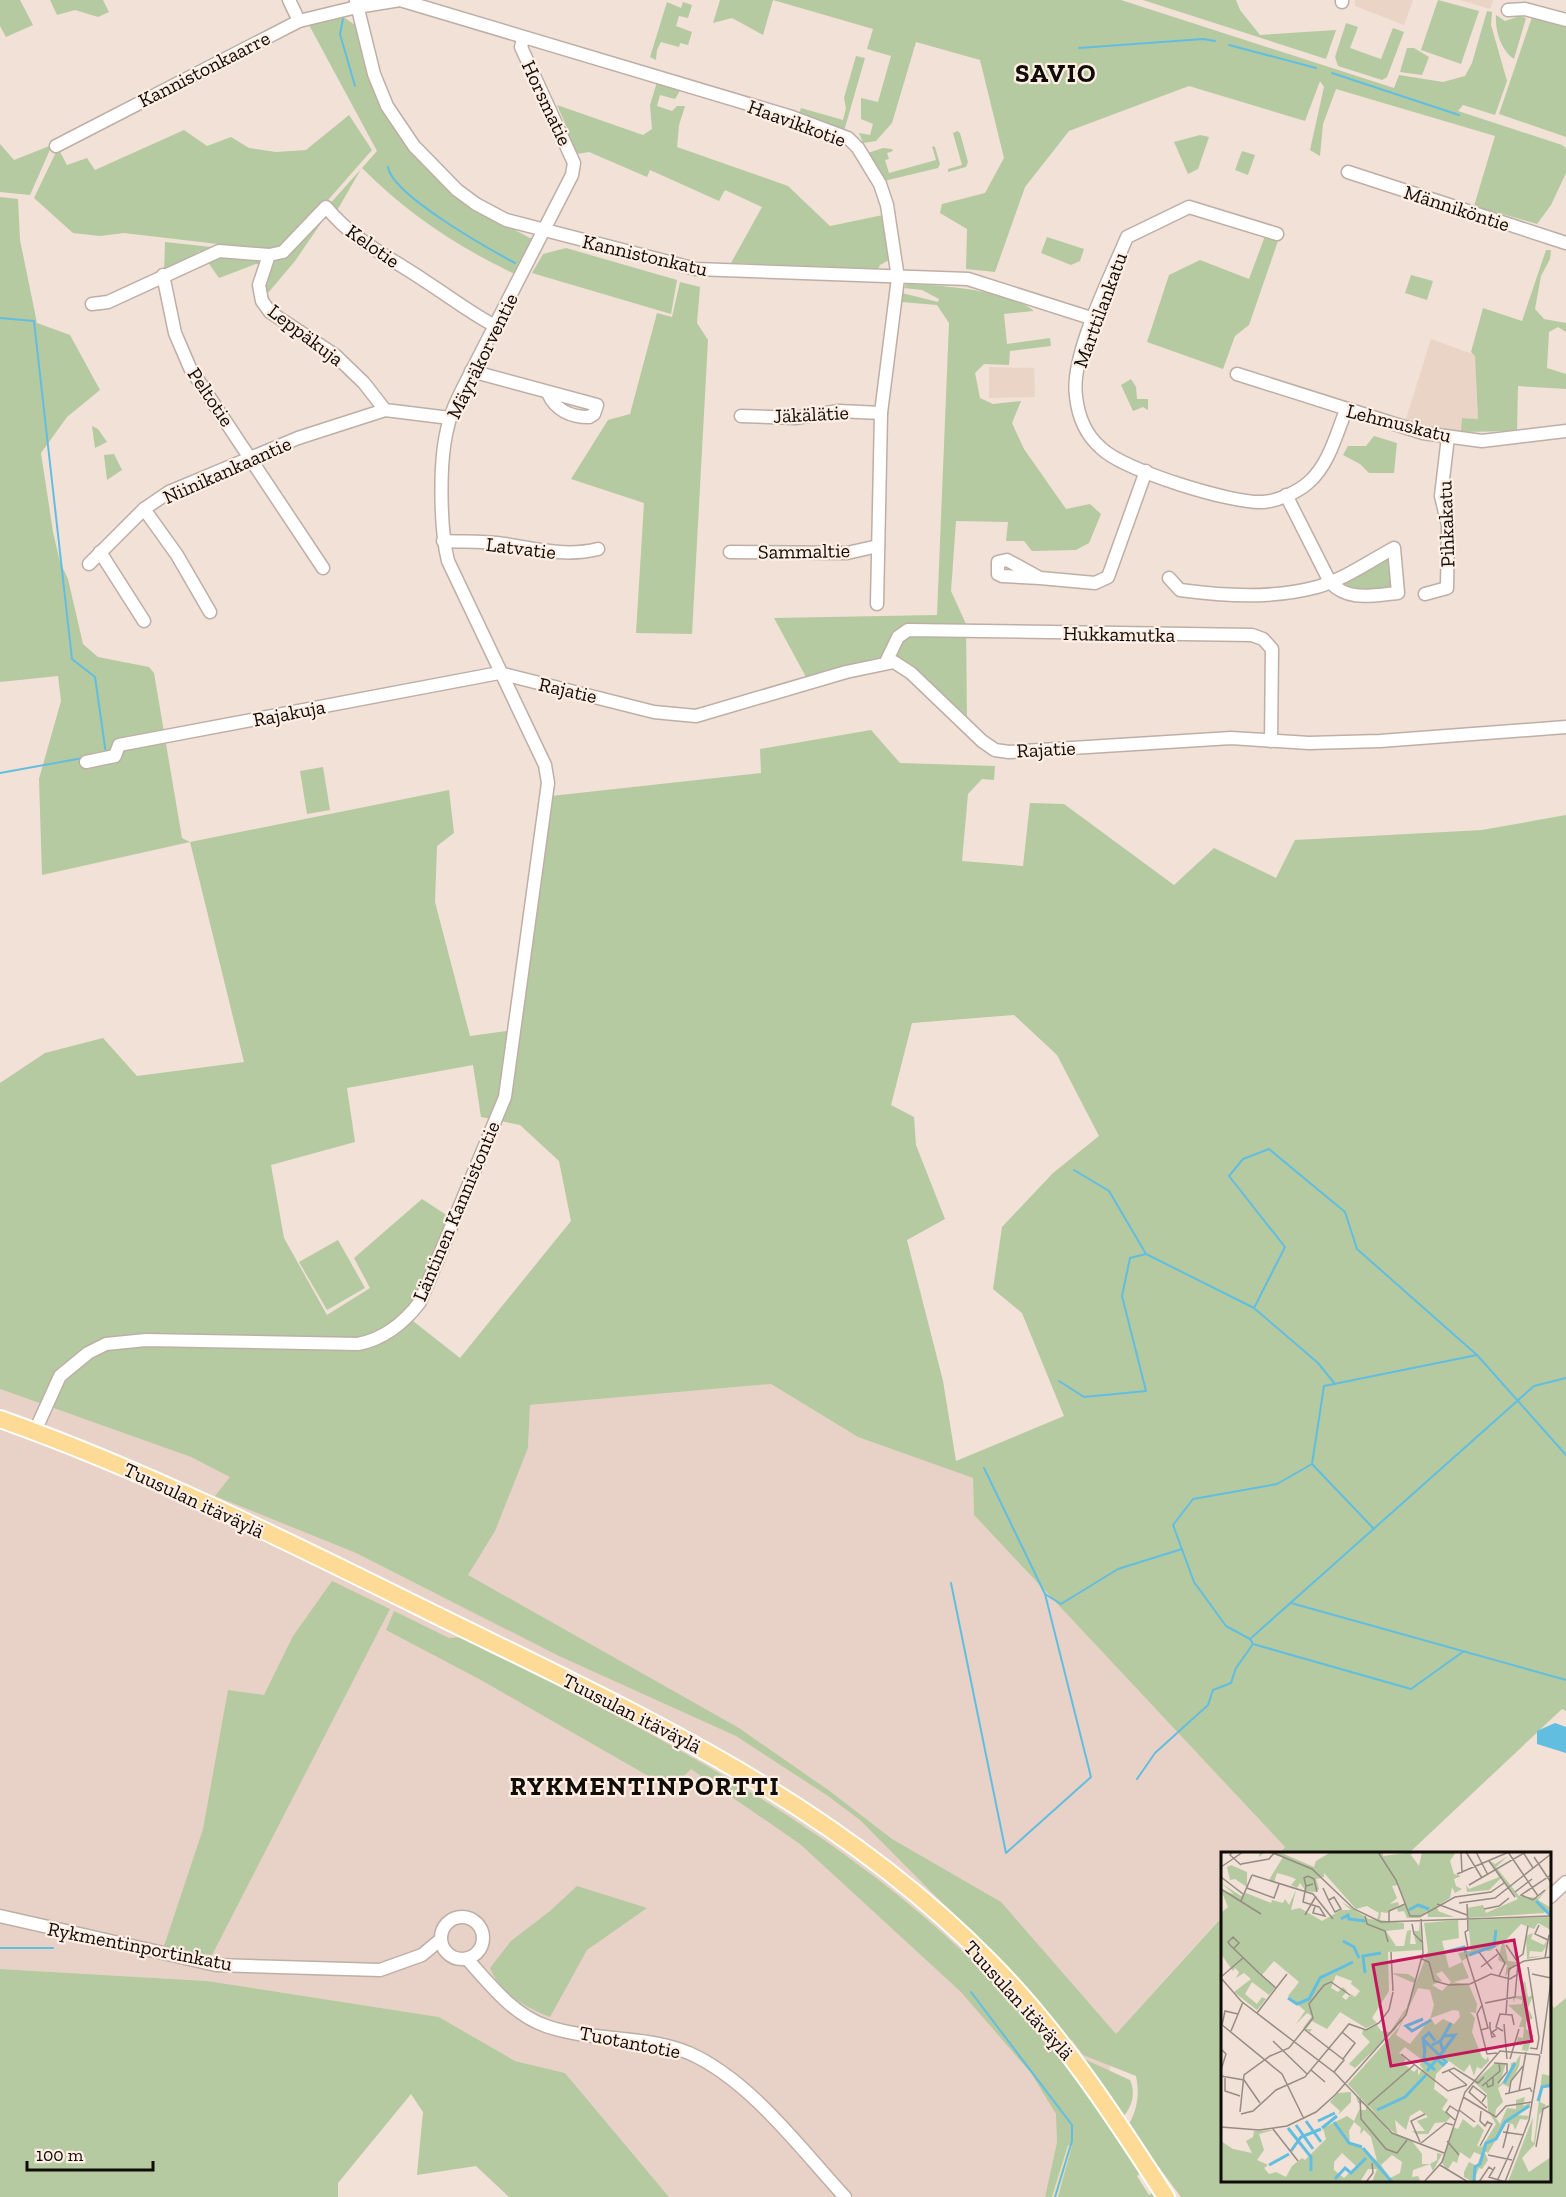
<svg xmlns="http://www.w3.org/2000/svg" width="1566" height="2197" font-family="'Zilla Slab',serif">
<rect width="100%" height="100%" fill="#f1e1d7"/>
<path fill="#e8d1c6" d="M771,1384L858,1437L973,1478L974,1515L1285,1847L1280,1853L1222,1854V1916L1116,2034L1102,2111L1057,2142L1045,2197H669L565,2073L515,2061L439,2017L207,1981L0,1969V1389L191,1457L231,1477L216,1496L356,1553L453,1602L528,1448L530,1405Z"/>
<g fill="#ead4c5">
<path d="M1355,0H1413L1404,25L1355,6Z"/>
<path d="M1460,0H1493L1490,9Z"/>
<path d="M1431,339L1475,355L1478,419L1463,418L1461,432L1405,422Z"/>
<path d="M989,367L1034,368L1035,397L989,398Z"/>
</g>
<g fill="#b5caa0" fill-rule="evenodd">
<path d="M0,0H20L33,25L6,37L0,26Z"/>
<path d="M50,0H103L109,12L98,17L75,10L57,15Z"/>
<path d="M720,0H1121L1394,88L1399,75L1443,82L1465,76L1472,63L1487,11L1492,12L1491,25L1507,81L1495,115L1463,105L1458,111L1562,145L1566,148V173L1551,205L1537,224L1474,206L1495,136L1336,89L1323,124L1320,156L1310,150L1324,87L1320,81L1305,121L1189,86L1069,131L1025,187L995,272L966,269L967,229L940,213L942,204L985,193L1004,158L980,60L916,42L892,123L876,141L863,143L859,133L870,135L873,124L861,119V98L878,102L891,56L867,49L873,29L773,0L763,35L732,18L713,23Z"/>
<path d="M1143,0H1236L1240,10L1260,35L1336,30L1326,59Z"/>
<path d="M1438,0L1479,11L1461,64L1421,50Z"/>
<path d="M667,2L681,8L683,2L692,5L688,18L679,16L676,26L692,32L688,45L680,43L679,47L661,42L657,50L656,60L650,57Z"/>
<path d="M1533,14L1566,24V137L1499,114Z"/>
<path d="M1496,15L1505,21L1520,16L1526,18L1514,59C1501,50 1495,31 1496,15Z"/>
<path d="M342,16L355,25L382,109L424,165L471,207L532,239L515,274C457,247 407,213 362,168L377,151L309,25Z"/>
<path d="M1346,23L1358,27L1350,48L1381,59L1393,28L1404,32L1387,77L1382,80L1338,66L1335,57Z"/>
<path d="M1407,48H1414L1429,57L1422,75L1400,72Z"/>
<path d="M856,56L865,58L844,131L799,114L801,108L843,120L846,108L844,98Z"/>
<path d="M657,82L681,89L675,99L660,95L657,106L672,111L677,106H685L679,125L677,147L788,186L830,226L883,215L889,260L880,265L878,269L731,263L762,207L725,190L719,201L650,170L647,177L589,152L571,155L568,130L557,105L643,135L652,129L650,105Z"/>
<path d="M349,115L372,150L293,240L279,248L260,249L124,233L100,236L73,233L34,198L58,148L67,165L87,158L95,170L184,130L207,146L231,137L249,148L276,152L306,150Z"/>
<path d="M957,131L960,133L968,162L966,167L948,172V169L962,165L953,133Z"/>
<path d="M1200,135L1209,137L1198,169L1188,174L1174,142Z"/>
<path d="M0,144L14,160L52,145L30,195L0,192Z"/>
<path d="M932,146L935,147L940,164L938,168L884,181L868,153L883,148L892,149L893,151L887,153L889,159L885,160L889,173L936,160Z"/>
<path d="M1242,151L1255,155L1248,175L1235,170Z"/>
<path d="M361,169L335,214L330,210L295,261L262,300V265L256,264L219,278L200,251L164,273L165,242L259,252L294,244Z"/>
<path d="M0,197L18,199L20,240L37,323L70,335L100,390L67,417L41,453L53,532L60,562L68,579L83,644L98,657L149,667L154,673L182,838L190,842L449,790L454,833L437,846L435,902L470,1036L520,1029L551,796L761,773L760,749L871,730L900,763L995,766L994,780L982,779L968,794L962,861L1023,866L1030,803L1064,804L1174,885L1214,848L1276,878L1295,840L1482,830L1566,815V1711L1562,1709L1409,1853H1280L1285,1847L974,1515L973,1478L858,1437L771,1384L530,1405L528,1448L495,1531L468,1575L739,1728L831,1792L892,1839L1001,1902L1116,2034L1222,1917V2180H1550V2002L1554,2008L1566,1998V2197H1181L1128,2126C1137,2110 1140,2095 1136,2076L1083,2055L1072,2040L1069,2042L1002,1963L860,1820L828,1796L736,1736L559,1656L356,1553L215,1496L230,1477L191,1457L0,1389V1083L45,1053L103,1038L137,1076L244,1062L190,842L42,875L39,779L61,701L58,676L0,682ZM1014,1015L1057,1055L1099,1136L1053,1173L1002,1227L993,1289L1022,1313L1064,1416L956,1461L943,1381L907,1240L945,1219L916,1145L914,1117L891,1105L912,1023ZM473,1065L481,1117L520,1125L559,1161L571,1221L460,1358L413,1321L415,1297L448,1216L422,1199L354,1258L370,1288L327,1315L284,1238L271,1165L355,1142L347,1088Z"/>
<path d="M1265,236L1278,241L1249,325L1235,336L1223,369L1147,342L1169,275L1200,260L1249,279Z"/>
<path d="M1047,237L1084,249L1080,261L1071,265L1041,253Z"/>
<path d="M566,248L677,280L671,314L532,273L543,254Z"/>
<path d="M1546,250H1551L1550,259L1541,276L1535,309L1544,319L1566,323V332L1558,327L1549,332L1547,368L1566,374V389L1518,386L1517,431L1461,432L1462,418L1478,419L1475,356L1471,352L1483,308L1522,321Z"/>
<path d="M1411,275L1433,281L1427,300L1405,293Z"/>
<path d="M680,282L700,287L697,323L708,340L692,634L636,633L644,503L571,479L608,420L630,414L657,313L672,317Z"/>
<path d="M906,284C935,284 1013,291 1034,311L1004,314L1007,344L1050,338L1051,346L1010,351L1009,365L984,364L975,373L980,398L993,404L1021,401L1012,423L1024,449L1066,509L1090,504L1101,514L1089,543L1076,550L1032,551L1024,541H1006L1008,522L956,521L951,591L966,624L967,722L882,658L806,677L774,618L937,615L949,323L937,305L901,302L902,293L938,302L939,299L922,290L904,288Z"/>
<path d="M1131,379L1136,387L1137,399H1148V410L1143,407L1133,411L1121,385Z"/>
<path d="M92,426L98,429L107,442L95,448Z"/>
<path d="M1374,436L1397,443L1394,473H1369L1360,464L1343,455L1348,446H1366Z"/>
<path d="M114,454L122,470L107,480L104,455Z"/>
<path d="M1391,553L1395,591L1354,594L1334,583Z"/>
<path d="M323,767L330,810L307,814L300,771Z"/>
<path d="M338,1240L365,1288L327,1310L299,1262Z"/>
<path d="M332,1581L390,1609L212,1955L163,1949L203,1829L228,1690L264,1695L293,1636Z"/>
<path d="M394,1611L449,1638L463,1637C690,1752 906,1859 1066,2065C1093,2100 1121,2134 1140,2174L1137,2176L1149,2195L1152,2193L1156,2197H1058L1068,2146L1052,2197H1045L1057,2142L1056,2114L1031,2073L961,1992L800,1844L691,1769L671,1789L481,1680L386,1630Z"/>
<path d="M577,1886L647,1908L587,1950L550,2017C525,2007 501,1994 490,1968L511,1941L550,1911Z"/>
<path d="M0,1969L207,1981L439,2017L515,2061L565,2073L669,2197H509L476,2166L417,2175L423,2112L411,2094L338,2183V2197H0Z"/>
<path d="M1084,2059L1130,2080C1136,2093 1132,2107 1123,2117Z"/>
</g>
<path fill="#e5dbb6" d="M1068,2145L1072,2146L1058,2197H1052Z"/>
<path fill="#62bee1" d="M1555,1723L1566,1727V1753L1537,1744V1731Z"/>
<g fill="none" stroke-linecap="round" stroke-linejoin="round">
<g stroke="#62bee1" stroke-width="2">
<path d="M343,19L340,34L355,86"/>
<path d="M1229,45L1316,68"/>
<path d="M1079,48L1203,39L1215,41"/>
<path d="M1332,73L1459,115"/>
<path d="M388,167C392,195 489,249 515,263"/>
<path d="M0,318L34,321L72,659L95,677L106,754"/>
<path d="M0,773L83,758"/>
<path d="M1074,1170L1109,1191L1146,1254L1254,1308L1318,1363L1335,1384"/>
<path d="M1254,1308L1285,1247L1229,1176L1243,1159L1269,1149L1345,1212L1357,1249L1477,1355L1566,1455"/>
<path d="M1059,1381L1084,1397L1146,1391L1122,1296L1130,1258L1146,1254"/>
<path d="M1312,1464L1277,1484L1193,1499L1173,1525L1194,1582L1226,1626L1250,1639L1253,1644L1411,1689L1464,1651"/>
<path d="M1374,1529L1312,1464L1324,1386L1477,1355"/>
<path d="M951,1583L1006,1853L1091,1777L1045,1594L984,1468"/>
<path d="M1045,1594L1061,1604L1118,1569L1182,1549"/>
<path d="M1291,1603L1566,1680"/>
<path d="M1250,1639L1534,1386L1566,1378"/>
<path d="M1137,1779L1155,1753L1208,1705L1213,1690L1231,1683L1236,1668L1253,1644"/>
<path d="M0,1948H53"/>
<path d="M971,1992L1072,2125V2141L1055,2197"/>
</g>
<g stroke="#beafa6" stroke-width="15">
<g id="minor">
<path d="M289,0L299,21"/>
<path d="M1342,0V2"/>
<path d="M356,1L374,74L387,106L414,146L457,190L476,204L506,220L696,269L968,279L1094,319"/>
<path d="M1508,10L1525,9L1566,20"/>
<path d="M56,146L299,21L357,7L400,0L792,117L848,138L858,148L880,184L887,205L898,278L881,413L877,604"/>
<path d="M1348,172L1566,243"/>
<path d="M1277,234L1189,207L1127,237C1111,276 1070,356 1076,396C1078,416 1086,435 1101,448C1123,470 1232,504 1263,502C1278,501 1298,492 1309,482C1329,464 1336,435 1346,410"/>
<path d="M269,255L259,285L262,301L270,312L335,355L364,383L385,410L450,418"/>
<path d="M163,275L175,333L190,368L323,568"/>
<path d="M92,304L108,302L219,251L269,255L283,252L326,207C355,242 388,256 425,281C450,297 469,312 495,326"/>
<path d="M471,371L597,405L594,414L589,417C571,417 555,410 548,393"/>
<path d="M1237,374L1423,433L1482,441L1566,431"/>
<path d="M741,416L795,418L839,411L881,413"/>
<path d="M144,509L177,555L210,612"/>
<path d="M443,541C463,542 484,541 504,544C536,549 566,557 598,549"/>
<path d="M100,552L144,621"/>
<path d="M730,552L847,553L878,546"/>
<path d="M89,564L144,509L169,492L298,438L385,410"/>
<path d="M1040,578L1002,576L998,574V562L1007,560L1040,578L1095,583L1108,577L1146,471"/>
<path d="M1169,578L1180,590C1225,596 1272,599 1317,587C1343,580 1370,561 1394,548L1398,593C1373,595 1348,602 1330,582L1286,495"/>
<path d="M1425,594L1447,588L1448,525L1441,496L1448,437"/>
<path d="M886,662L898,637L908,630L1252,635L1263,639L1272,649L1271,741"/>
<path d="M499,673L654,712L696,716L846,672L894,662L911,673L982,741L995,750L1009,752L1231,738L1309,743L1380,741L1566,727"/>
<path d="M86,762L115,756L119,745L499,673"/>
<path d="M35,1431L60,1376L88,1353L106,1344L146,1340L358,1344C384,1339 404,1323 420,1302L505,1097L548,783L545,765L448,561C440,529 439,463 447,430C450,414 457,400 464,386L572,175L574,163L521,47L523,39"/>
<path d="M1550,1897L1566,1882"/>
<path d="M0,1916L216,1965L380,1970L422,1955L440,1940"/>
<circle cx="462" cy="1938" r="21"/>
<path d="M467,1959C490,1984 512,2014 546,2026C591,2042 643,2034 689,2053C750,2080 800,2148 845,2197"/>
</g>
</g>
<g stroke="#fff" stroke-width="20">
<path id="major" d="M0,1419C149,1472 291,1543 432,1613C633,1712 830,1799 990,1962C1059,2032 1113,2114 1166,2197"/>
</g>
<use href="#minor" stroke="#fff" stroke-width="12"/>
<use href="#major" stroke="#fdda95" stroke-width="16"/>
</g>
<g text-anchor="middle" stroke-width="4.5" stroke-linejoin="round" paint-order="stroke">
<g font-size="20" fill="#100c08" stroke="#feeee4">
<text transform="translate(204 69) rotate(-27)" y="7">Kannistonkaarre</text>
<text transform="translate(547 103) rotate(65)" y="7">Horsmatie</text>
<text transform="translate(797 123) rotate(20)" y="7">Haavikkotie</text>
<text transform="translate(1457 208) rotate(18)" y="7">Männiköntie</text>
<text transform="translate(373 246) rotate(35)" y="7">Kelotie</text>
<text transform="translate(645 255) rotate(13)" y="7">Kannistonkatu</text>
<text transform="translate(1100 310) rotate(-70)" y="7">Marttilankatu</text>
<text transform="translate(306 335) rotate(37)" y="7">Leppäkuja</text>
<text transform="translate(482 356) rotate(-64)" y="7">Mäyräkorventie</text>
<text transform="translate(211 397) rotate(56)" y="7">Peltotie</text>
<text transform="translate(811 414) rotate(-3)" y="7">Jäkälätie</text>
<text transform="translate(1399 423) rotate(14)" y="7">Lehmuskatu</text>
<text transform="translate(227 470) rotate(-24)" y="7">Niinikankaantie</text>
<text transform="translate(1446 524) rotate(-92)" y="7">Pihkakatu</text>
<text transform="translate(521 548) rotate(7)" y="7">Latvatie</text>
<text transform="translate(804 551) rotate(-1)" y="7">Sammaltie</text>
<text transform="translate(1119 634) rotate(1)" y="7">Hukkamutka</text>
<text transform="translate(568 690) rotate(13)" y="7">Rajatie</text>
<text transform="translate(289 713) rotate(-11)" y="7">Rajakuja</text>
<text transform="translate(1046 749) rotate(-3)" y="7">Rajatie</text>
<text transform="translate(456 1211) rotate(-67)" y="7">Läntinen Kannistontie</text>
<text transform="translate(194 1500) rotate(25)" y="7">Tuusulan itäväylä</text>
<text transform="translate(632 1713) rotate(27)" y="7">Tuusulan itäväylä</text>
<text transform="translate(140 1946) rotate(11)" y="7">Rykmentinportinkatu</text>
<text transform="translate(1019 2000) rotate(48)" y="7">Tuusulan itäväylä</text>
<text transform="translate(630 2042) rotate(11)" y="7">Tuotantotie</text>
</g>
<g font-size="26" font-weight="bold" letter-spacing="1.5" fill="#100c08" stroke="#feeee4">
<text x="1056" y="82">SAVIO</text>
<text x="645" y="1795">RYKMENTINPORTTI</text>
</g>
</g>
<g transform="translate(1221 1852)">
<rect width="330" height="330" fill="#f1e1d7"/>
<path d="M39,0H56L63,2L93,15L95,9L110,0H162V4L192,0L190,3L198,14L201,0H235L229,9L233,22L240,24L233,27L235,34L241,37L234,41L231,35L229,46L216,54L217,59L233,65H207L206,59L199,66H186L183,59L177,60L176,56L184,53L177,33L171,34L176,46L169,52L177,50L178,53L166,61L160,60L159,68L167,69L156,68L158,61L146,54L135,57L103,21V25L95,27L98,37L94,40L85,39L79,31L76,36L70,33L75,27L67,24L56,21L53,30L48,28L62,5L44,0L38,5ZM287,4L275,15L298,44L317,46L330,32L317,48L330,56V61L325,58L323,61L247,66L246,56L262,53L265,61L297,47L280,26L268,38L246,40L245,33L248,37L278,25L269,9L274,12ZM10,13L26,20V35L14,27L9,28L6,15ZM0,31L20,44L25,41L50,51L51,48L62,51L64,47L68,53L75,38L70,58L79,56L101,69L120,58H130L121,50L148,67L183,71V77L165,79L175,94H183L186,79L190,78L189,92H195L192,79H198L199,69L201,98L167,100L168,139L151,166L156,171L145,176L119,160L106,177L91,169L85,177H91L89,180L82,176L91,164L86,161L75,172L84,159L67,144L78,130L53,109L41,123L54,136L48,143L31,130L24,142L36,152L41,145L45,147L36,158L13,140L30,127L23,121L15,126L18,120L14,116L12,119L0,102V61L7,55L0,38L13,42ZM115,123L131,129L130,132L139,139L134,145L130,142L125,148L121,145L126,139L122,135L117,140L110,136ZM328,65L330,78L317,71L313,77L300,72L283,90L287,109L296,110L284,125L286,113L277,108L281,91L269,99L258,98L241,109L248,126L232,130L248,133L256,152L255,161L249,160L254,166L251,180L261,205L265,208L267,204L268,209L260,217L256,215L258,208L253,224L249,212L243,220L228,209L215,222L213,237L227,248L221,257L230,265L225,270L214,271L207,282H195L191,279H204L196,269L207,265L199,258L189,264L185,278L174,268L176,282L168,277L127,232L178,175L207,99L203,71L237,68L238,86L221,89L228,116L241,110L237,101L250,99L247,68ZM221,119L230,130L221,139L211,133L221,129L215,122ZM197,136L209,138L213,153L209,167L189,192L175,183ZM232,158L238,159L239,165L233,172L222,167L214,173L210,166ZM184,195L201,208L199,213L202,217L197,223V216L193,220L182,211L185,207L178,201ZM312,81L310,87L323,93L326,88L325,95L321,100L309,99L308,105L322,104L306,107L305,84ZM170,121L187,122L195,127L187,154L174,178L134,216L128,212L149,190L141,182L142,178L156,173L160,179L169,180L187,153L193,131ZM304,129L307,145L312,143L307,156L312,166L305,170V177L314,185L311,184L307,199L301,198L302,191L300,194L296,190L297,185L302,186L303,175H298L301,166L287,153L301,152V148L294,146L293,151L292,147L295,144H301L300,134ZM300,202L298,214L288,235L282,232L277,236L282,250L275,257L274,265L279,272L286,256L295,257V248L304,245L302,254L309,251V255L296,263L308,264L306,268L299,267L294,278L292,272L285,271L267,301L263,299L267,308L261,317L258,316L252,330L243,325V320L248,310L256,314L260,303L253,300L249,307L239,300L236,311L232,309L226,319L221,310L232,275L237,277L242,267L253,276L257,272L263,278L256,294L261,295L275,272L267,259L266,242L253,230L273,212L285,211L278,234L289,221L290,211L295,210L297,206L291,204L297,206ZM321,222L330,224V236L322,235L319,250L325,253L318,263L314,292L301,306L308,320L330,305V330H287L312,265L310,288L313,291ZM130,240V250L117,263L119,259L109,250L117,241ZM135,244L150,256L167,279L191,289L201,302V312H209L216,308V301L221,302L212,319L209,312L192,318L191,325L197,324L200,330H151L156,317H147L139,330H0V289L12,297L31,301L25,289L32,285L33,279L53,278L38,282L43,298L36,308L47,313L43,316L48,322L55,320L65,325L71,314L81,306L84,308L105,287L102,276L126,264L133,269L138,258H145V252L137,251ZM133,270L140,276L139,282L143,278L150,285L156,309L143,297L129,291L128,279ZM121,301L135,314L123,326L113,318V310ZM171,303L181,310L179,321L169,326L160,313Z" fill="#b5caa0" fill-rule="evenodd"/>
<path fill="none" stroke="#62bee1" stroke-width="3" d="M315,49L328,62L330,59M188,58L197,53L208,57M120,67L127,63L128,67L144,69M122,89L133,95L138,106M224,100L243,95L245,101M248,103L273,94L275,78M144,121L142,104L160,101M67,146L76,152L88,147L99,126L132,110M202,167L185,174L191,179L210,168M202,187L225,210L222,213L216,207L206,219M219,190L230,171M204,191L203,209L214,218M211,193L219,189L222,198M204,201L202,186L208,181L214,189M217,206L234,183L223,184M283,231L294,211M317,249L321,235L330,233M156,258L184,245L205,223M85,269L100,290M97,269L114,261M113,270L128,291L141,295M75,273L92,297M67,276L90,305V319M101,276L116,264M142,296L171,330M70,299L80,285L100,277M48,313L68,302M114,327L124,316L130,321L145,306M253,330L254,315L259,312L265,291L275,287L284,270L308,254"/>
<path fill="none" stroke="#978c84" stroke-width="1.5" d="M11,0L9,3L20,13M50,0L91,17L133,57L160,70L330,64M157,0L175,28L189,64H200L234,45L270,40L283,31M240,0L241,21M245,0L261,26M255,0L267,23M287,0L317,44M302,0L312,16M313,5L329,29M268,9L294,45M20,12L48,7L54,0M0,15L22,0M236,22L288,0M31,23L92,42L112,67M0,25L22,42M92,32L85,34L82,50L98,55L99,56L104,64L92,61L94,54M248,33L305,0M85,34L83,26L87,24L93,27L96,40M26,36L53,46L58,32M102,36L108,49L114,60L120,57L113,45L108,48M0,37L40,62M324,38L312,48L300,43L330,23M294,40L311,27M20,49L31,23M238,51L274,46L330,2M216,52L246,63M246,52L247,78L244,80L247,96M263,57L278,54L288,46M84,63L95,44M144,64L146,72L164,79L167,90M168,71V59L184,52M191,72L193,82L202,91M318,73L314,82L327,88M285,93L296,109M13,96L18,91L12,85L7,90L9,93L38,121L55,136M275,97L284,111L278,124M170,100L172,139M258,100L271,117M245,102L261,153L256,162L266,202L276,201M324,106L328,83M201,107L208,110L213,129L228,133L249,132L270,122L289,127L297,122M295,107L302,102L307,74M260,115L277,102M307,115L318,186L316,197L309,196M311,122L330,126M0,125L22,106M0,126L20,149L114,221L171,281L223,301M264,151L294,145L297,111M36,161L66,122M285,162L288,117L303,109L330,105M269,170V176L270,180H271L274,184L271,185L270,181L271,180L276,177M0,172L61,222L83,267M283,172L286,207M1,173L4,159L17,162M83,177L123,208L113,220M260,178L267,176L261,153M10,179L22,150M282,179L275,175L279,162L291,163L293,173M121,180L134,191L122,207M52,189L86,222M180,202L227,239L246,233M320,202L330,129M289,207L298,177M273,211L286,212V220L277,231M0,218L5,202L0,197M90,218L104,230M227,218L246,233M221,221L233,216L257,231L263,225M0,224L23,228L39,251M4,224V239L19,244M265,230L267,235L272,233V225M261,234L279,219L278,211M298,239L305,200M288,241L290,229L302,214M284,242L309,236L311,240M242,245L275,265L285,254L311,250M139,246L140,267L165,297L176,301L186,288M261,250L265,244L252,234L248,240L266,256M147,253L193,213M238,258L254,270M260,259L259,269L264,274L267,269M19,260L23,223L49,204L68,196L92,166L88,152L103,133L110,130L129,143M20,262L32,259L55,238L84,225L128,172L145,178L158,171L168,158L172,140M234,268L225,260L229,254L238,260M0,275L38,278L66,274L95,260L114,243L185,163L202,101L200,67M52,277L77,309M282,280L303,283M226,289L238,303M199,290L190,269L204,262M199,292L225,271L232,273M259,294L271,272L266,270M315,295L322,257L328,254M282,296L288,272M267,303L291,308M219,313L247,330M274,315L268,325L284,330M277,327L292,294M145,330L152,321L151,311M203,330L221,310L244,240L279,199L319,203M258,330L268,315L272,318M284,330L308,268L319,203"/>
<path fill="#c2185b" fill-opacity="0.15" stroke="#c2185b" stroke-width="3" d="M293,88L311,189L170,214L152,113Z"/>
<rect width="330" height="330" fill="none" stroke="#100c08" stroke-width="3"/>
</g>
<path d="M27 2161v9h126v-9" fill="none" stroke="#100c08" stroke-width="3"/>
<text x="36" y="2161" font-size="18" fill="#100c08" stroke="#feeee4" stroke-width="4.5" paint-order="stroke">100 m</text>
</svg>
